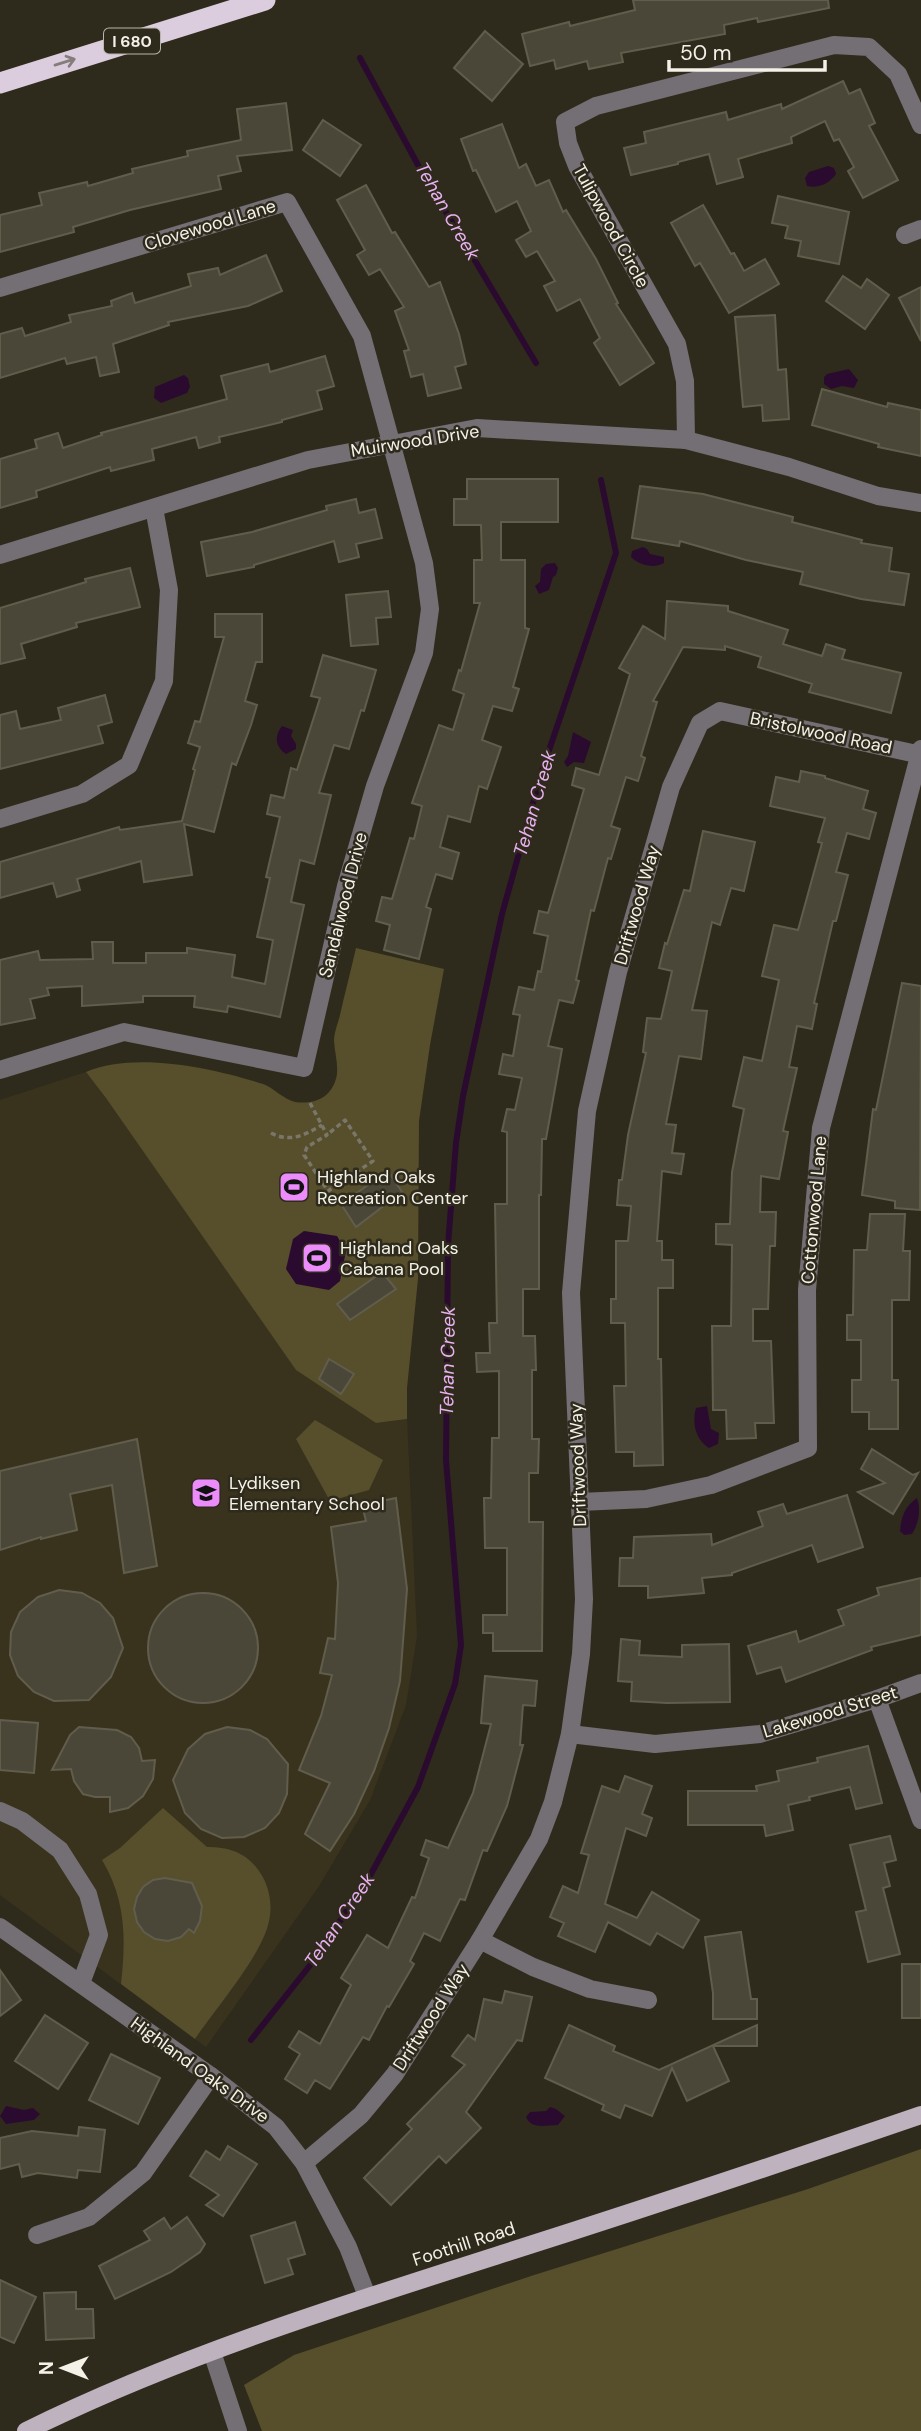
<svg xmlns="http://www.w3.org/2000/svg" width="921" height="2431" font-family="'DM Sans',sans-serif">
<rect width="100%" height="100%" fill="#2f2b1c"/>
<path fill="#39331e" d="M86,1072L376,1423L407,1419L417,1636L406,1705L370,1800L319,1886L206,2047L0,1895V1100Z"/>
<g fill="#574e2b">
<path d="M356,948L444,969L430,1045L419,1121L418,1279L407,1388V1419L376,1423L296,1370L106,1098L86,1072C135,1051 213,1068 263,1084C274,1088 283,1099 295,1102C307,1104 322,1101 329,1092C343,1075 335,1059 334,1041C334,1033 338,1023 340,1015C345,992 351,970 356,948Z"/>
<path d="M315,1420L383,1460L369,1490L330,1501L296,1439Z"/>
<path d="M163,1808L207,1847C230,1847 248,1853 261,1874C269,1886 273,1906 269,1921C263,1954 215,2009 195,2039L121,1984C126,1939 126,1900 102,1860L120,1848Z"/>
<path d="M921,2149V2431H262L244,2385L294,2355L531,2276L808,2189Z"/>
</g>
<g fill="#2b0a2f">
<path d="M828,166L834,168L836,174C830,183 818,189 807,186L805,178L809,172Z"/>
<path d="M849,369L858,380L854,388L842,386L831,389L824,384V377L827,374Z"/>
<path d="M184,375L188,378L190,387L187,393L161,403L154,398L155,387Z"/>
<path d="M643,547L647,549L650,554L664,557V563C654,569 639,565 631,557L632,551Z"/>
<path d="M555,563L558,568L556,575L553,577L549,590L539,594L535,586L540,582L541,569L546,564Z"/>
<path d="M282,726L293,730L291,736L296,744V749L286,754C275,747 274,736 282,726Z"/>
<path d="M573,732L591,742L584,763L574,762L567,767L564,762L568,756Z"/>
<path d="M304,1231L337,1236L346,1251L340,1281L329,1290L296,1284L286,1269L293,1239Z"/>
<path d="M707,1406L711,1429L719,1433L718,1444L709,1448C695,1439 692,1423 696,1408Z"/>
<path d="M917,1498C921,1510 919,1523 912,1534L904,1535L900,1531C901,1517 905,1506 917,1498Z"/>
<path d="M6,2106L24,2110L33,2108L40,2114L34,2120L6,2124L0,2116Z"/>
<path d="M550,2107L556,2109L565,2116L558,2125C545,2125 532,2130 526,2117L530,2112L546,2111Z"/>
</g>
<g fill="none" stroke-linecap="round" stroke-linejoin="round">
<g stroke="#2b0a2f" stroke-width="6">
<path d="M360,58L418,165L536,363"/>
<path d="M251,2040L315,1959L371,1874L418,1787L455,1684L461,1645L446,1460L448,1245L456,1143L463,1096L502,914L542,771L616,553L601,480"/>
</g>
</g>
<g fill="#4b4738" stroke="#615d4d" stroke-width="2">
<path d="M633,0H828L829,8L758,22L757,18L724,25L725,34L621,53L623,62L589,69L587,61L556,69L554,60L530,66L522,34L569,22L570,26L635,10Z"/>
<path d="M485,31L523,64L492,101L454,68Z"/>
<path d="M843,81L849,94L860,89L875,123L869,126L898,180L863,198L848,171L854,167L839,139L834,141L825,121L791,137L792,143L738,159L743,177L717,184L709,154L678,162V164L631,175L624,148L646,143L644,132L726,112L728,120L781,104L782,109Z"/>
<path d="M286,103L292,150L237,156L241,171L218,176L221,189L130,210L73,227L74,232L0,252V215L42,205L39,193L87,182L88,186L133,173L132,169L188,156L187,151L241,140L237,109Z"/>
<path d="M323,120L361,145L340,176L303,150Z"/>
<path d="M502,124L519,168L526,164L536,186L549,180L563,212L566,210L596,259L618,303L616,304L654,363L620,385L594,343L600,338L580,299L557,311L544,286L555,281L537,251L526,257L516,240L531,231L517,201L496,212L476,170L473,171L461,139Z"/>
<path d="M366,185L392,233L395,232L429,287L440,282L459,334L466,364L455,367L461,388L428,396L423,374L411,377L404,351L409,350L395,311L404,307L380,269L369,275L357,255L365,250L337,200Z"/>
<path d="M778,196L849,212L839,264L798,256L801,241L785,238L788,226L772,223Z"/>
<path d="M703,205L731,254L734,253L744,271L765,259L779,284L729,313L700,263L695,266L671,223Z"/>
<path d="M266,255L282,291L248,306L168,322L169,325L113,344L119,372L100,376L96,357L67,364L65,358L0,378V334L22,328L25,336L71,322L69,315L112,306L111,301L132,293L135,303L191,286L188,274L218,268L220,275Z"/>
<path d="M843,276L861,288L867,279L889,295L865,329L826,301Z"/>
<path d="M921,287V341L899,298Z"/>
<path d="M775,315L778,370L786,369L789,419L763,421L762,405L743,407L735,317Z"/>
<path d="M325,356L334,386L317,391L322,409L282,420V422L219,437L220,442L199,448L196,437L152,449L154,460L111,471L110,467L36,491L37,497L0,508V459L37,448L35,440L58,433L63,448L102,435L101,433L227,399L221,376L268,364L270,372Z"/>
<path d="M822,389L887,407L888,403L921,410V456L878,447L879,444L812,425Z"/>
<path d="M467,479H558V522H501V560H525V628L529,629L513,687L519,689L512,711L493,706L482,740L501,747L487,789L479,786L470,822L448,816L440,847L459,853L452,879L436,874L426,907L431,909L419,959L384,950L390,925L376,921L382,897L392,899L410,838L414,839L422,806L412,803L439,725L453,730L464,694L453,690L459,670L461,671L480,603H474V560H482L481,525H454V499H467Z"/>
<path d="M640,486L703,494L793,517L792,522L862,540L861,543L892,548L889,571L909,574L904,605L861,599L800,584L803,572L746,560L680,541L679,546L632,538Z"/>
<path d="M356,499L359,513L375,509L382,538L356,544L359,557L339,562L334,541L254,565V567L207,576L201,542L252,532L327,510L326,506Z"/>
<path d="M130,568L140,607L76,623L77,627L21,644L25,658L0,664V608L86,582L85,579Z"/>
<path d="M388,591L391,617L376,618L378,644L351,646L346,595Z"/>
<path d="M667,601L728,606V611L788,630L783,644L822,656L826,644L845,650L842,659L901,673L891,713L809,692L812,684L758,667L761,657L725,646V650L683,647L653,701L657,702L641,756L645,758L638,781L626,777L611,826L620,829L611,859L608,858L594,911L591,910L576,980L579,981L573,1003L559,1000L548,1046L562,1049L546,1139H542L541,1195H539V1289H523V1336H535L536,1370H532V1439H539L538,1473H529V1522H543L542,1651H493V1633H483V1615H507V1548H485L484,1498H491L492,1438H499V1371L477,1372L476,1353H490L489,1323H497L495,1204H507V1132L502,1131L507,1109L515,1110L522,1078L499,1074L503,1054L513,1056L520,1015L513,1014L519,987L534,990L538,971L541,972L548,936L534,933L539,911L548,913L584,789L572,785L576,768L599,775L630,674L619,668L643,626L665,639Z"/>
<path d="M215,614H262V662H256L245,701L257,705L251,725L236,765L232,763L214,832L184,824L192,875L144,882L141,861L77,879L80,890L57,897L53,883L0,898V862L119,827L120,830L182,821L195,770L193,769L200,747L188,743L195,721L200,722L224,637H215Z"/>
<path d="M323,655L376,670L364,711L361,710L349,749L334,745L319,793L331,795L314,864L300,860L291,902L304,905L280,1017L228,1006L227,1012L194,1007L195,996H143V1002L82,1006V986L47,988L49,995L30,999L35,1018L0,1025V960L38,951L40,960L93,959L92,942H113V963H146V953H187V948L235,955L232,977L265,984L273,940L257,937L270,878L266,877L280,817L267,814L271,795L284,798L291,768L297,770L320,698L311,696Z"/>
<path d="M105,695L112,722L98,726L103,743L0,769V715L16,711L20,729L61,720L58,708Z"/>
<path d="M801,771L825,776V778L868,791L863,809L876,813L869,839L847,833L836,872L848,875L836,921H833L814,1003L817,1004L812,1029L797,1026L789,1067L797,1068L783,1131L788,1132L779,1179L761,1176L760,1212H776L775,1246H770L768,1309H753V1341H771L774,1423H755L756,1438L727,1439L726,1410H713L712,1326H731L732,1245L716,1244V1224H730L732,1172L744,1109L733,1106L744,1057L762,1061L779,980L762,976L774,925L798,930L822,843L818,842L825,818L770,806L776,777L799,782Z"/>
<path d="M703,831L755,842L744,891L731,888L720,925L712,922L692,1010L707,1011L701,1059L679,1056L666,1124L676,1125L672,1153L684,1154L681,1174L662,1171L657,1241H662V1260H673V1288H658V1359H661L663,1465L634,1466V1452H616L614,1386H626L625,1323H611V1299H616V1241H628L631,1206L617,1205L619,1180H622L628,1135L646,1053L643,1052L647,1018L661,1019L672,971L659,968L665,943L667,944L684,890L690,891Z"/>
<path d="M902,983L921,986L920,1210L895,1208V1201L862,1195L873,1109L876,1110Z"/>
<path d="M388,1171L402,1192L356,1227L341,1204Z"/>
<path d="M870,1214H905L903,1251H910L909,1300H892V1380H898V1429H869V1412H852V1380H861V1340H847V1315H853L854,1250H867Z"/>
<path d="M382,1272L396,1289L350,1320L337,1304Z"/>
<path d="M329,1359L354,1374L341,1394L319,1379Z"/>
<path d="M137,1439L157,1566L124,1573L112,1485L70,1494L77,1530L41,1539V1537L0,1550V1471Z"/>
<path d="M872,1449L913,1475L918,1473L893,1514L858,1492L885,1483L861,1469Z"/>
<path d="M847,1495L863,1547L818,1562L812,1545L732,1573V1575L702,1578L704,1593L648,1598V1586H619L620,1558H633L634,1537L711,1534L712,1545L763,1526L758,1512L783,1504L787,1514Z"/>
<path d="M396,1498L407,1589L400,1681L389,1728L374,1771L354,1814L330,1851L305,1834L330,1783L299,1770L321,1716L332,1675L320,1673L328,1638L335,1639L338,1583L331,1527L366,1521L362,1505Z"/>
<path d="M921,1578V1635L871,1647L872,1650L786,1682L781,1667L757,1674L748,1646L796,1631L799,1642L844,1625L838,1610L879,1595L877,1588Z"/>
<path d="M59,1590L82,1593L100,1603L113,1618L123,1648L111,1677L89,1700L54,1701L34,1692L18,1676L10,1655L11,1632L20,1612L38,1597Z"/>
<circle cx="203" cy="1648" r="55"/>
<path d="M621,1639L640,1641L639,1655L682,1657V1645L729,1644L730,1702L667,1703L631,1701L632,1682L618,1681Z"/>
<path d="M485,1676L537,1681L535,1706L523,1705L520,1745H523L507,1806L487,1851L483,1850L465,1900L460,1899L440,1941L424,1933L410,1961L414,1964L389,2007L387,2006L369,2040L363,2037L330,2089L315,2080L307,2093L285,2079L300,2054L289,2047L299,2031L320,2044L351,1985L341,1978L367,1935L388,1948L412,1897L415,1898L429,1858L421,1855L426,1840L448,1848L473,1793L491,1724L481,1723Z"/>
<path d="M0,1720L38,1723L34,1773L0,1770Z"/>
<path d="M79,1727L117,1730L131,1737L139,1748L142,1761L155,1760L153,1779L143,1796L128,1808L110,1812V1797H95L83,1794L74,1781L71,1769L52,1770L70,1735Z"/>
<path d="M227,1727L250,1730L267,1739L288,1764L287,1794L279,1813L265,1828L244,1837L222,1838L201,1829L185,1813L173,1780L188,1749L205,1734Z"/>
<path d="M868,1746L882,1803L856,1809L850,1787L809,1797L810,1800L788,1805L793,1830L766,1836L764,1825H688V1791H757L756,1786L779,1781L777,1771L818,1762L817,1758Z"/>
<path d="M625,1776L652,1786L642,1814L652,1818L646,1836L626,1828L605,1904L637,1918L652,1892L699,1920L683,1948L657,1933L650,1945L608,1922L595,1952L558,1936L564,1923L550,1917L563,1886L578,1893L589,1855L581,1853L602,1786L619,1792Z"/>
<path d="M890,1836L896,1860L884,1863L890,1886L883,1888L900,1954L868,1962L856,1912L866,1910L850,1845Z"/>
<path d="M165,1878L192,1883L202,1906L200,1921L194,1933L189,1929L181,1937L168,1941L155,1939L144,1932L137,1922L134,1909L137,1897L143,1887L153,1880Z"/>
<path d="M741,1932L751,1999H757V2019H713V1993L705,1937Z"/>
<rect x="902" y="1964" width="19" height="54"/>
<path d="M0,1970L21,2000L0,2016Z"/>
<path d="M505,1991L532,1997L522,2041L517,2040L466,2112L481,2128L446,2163L439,2156L391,2205L364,2178L412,2129L407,2124L465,2065L452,2056L468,2035L475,2040L484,1999L502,2003Z"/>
<path d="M45,2015L88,2043L58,2089L15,2061Z"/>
<path d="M569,2025L615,2046L613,2051L659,2070L757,2025V2046H713L729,2081L687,2101L672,2068L652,2116L625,2105L620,2118L602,2110L604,2105L545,2078Z"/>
<path d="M111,2054L160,2078L138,2124L89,2100Z"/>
<path d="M79,2127L105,2130L100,2172L78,2170L77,2178L38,2173L22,2177L19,2164L0,2169V2138L32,2131L78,2136Z"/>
<path d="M228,2146L257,2164L223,2216L206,2205L219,2195L190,2176L206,2151L220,2160Z"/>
<path d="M187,2217L205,2244L200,2252L171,2272L115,2299L99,2266L150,2240L144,2231L164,2218L171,2229Z"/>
<path d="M295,2222L305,2254L288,2259L293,2274L265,2283L251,2236Z"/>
<path d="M0,2280L36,2297L14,2343L0,2337Z"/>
<path d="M76,2292V2309H93L94,2338L46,2340L44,2293Z"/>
</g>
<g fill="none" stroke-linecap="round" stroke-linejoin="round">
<g stroke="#7a776a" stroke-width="3.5" stroke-dasharray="5 3.5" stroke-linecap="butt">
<path d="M310,1103L327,1135L307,1147L304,1155L328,1191L373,1161L345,1120L327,1135"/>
<path d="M271,1133C290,1143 305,1135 322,1125"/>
</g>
<g stroke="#746f75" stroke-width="18">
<path d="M905,235L921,229"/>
<path d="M0,288L287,202L362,336L424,563L430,609L424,653L375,786L346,886L304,1068L124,1032L0,1070"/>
<path d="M686,440L685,381L677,344L577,166L568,143L565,122L596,106L834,45L869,47L898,74L921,125"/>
<path d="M0,555L308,460L477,428L686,440L789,467L878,496L921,503"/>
<path d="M0,819L82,794L129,765L164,681L169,590L154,508"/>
<path d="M580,1502L646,1499L711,1485L808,1448L807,1290L821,1128L921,749"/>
<path d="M877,1699L921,1820"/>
<path d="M570,1734L655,1744L760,1734L877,1699L921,1683"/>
<path d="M0,1811L22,1821L60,1850L88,1894L99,1935L81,1983"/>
<path d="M0,1927L211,2076L276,2127L304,2163L348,2247L367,2296"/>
<path d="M480,1940L533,1967L590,1989L648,2000"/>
<path d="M304,2163L361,2115L395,2074L480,1940L539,1839L553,1802L570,1734L581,1654L584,1599L571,1293L587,1111L618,972L671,787L700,723L720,711L921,755"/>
<path d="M37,2235L89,2217L143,2173L211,2076"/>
<path d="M212,2352L238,2431"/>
</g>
<path stroke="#beb2bf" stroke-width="18" d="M26,2431C180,2355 345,2304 508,2252C646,2208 784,2162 921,2115"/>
<path stroke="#dbcddd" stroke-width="21" d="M0,83L265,0"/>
</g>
<defs><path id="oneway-shaft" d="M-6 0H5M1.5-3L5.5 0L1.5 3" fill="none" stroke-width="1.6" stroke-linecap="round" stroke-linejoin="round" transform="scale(1.75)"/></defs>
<use stroke="#857c7c" href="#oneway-shaft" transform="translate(65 62) rotate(-17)"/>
<defs>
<g id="stadium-square" transform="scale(1.575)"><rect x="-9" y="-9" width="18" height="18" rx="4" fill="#ec8cfa" stroke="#2f2b1c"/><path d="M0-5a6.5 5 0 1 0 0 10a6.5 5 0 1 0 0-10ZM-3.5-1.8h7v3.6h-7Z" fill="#111"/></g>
<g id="school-square" transform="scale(1.575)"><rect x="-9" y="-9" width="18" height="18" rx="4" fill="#ec8cfa" stroke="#2f2b1c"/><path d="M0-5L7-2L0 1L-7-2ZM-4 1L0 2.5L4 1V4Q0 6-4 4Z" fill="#111"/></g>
</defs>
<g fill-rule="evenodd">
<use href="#stadium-square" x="294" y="1187"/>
<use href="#stadium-square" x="317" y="1258"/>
<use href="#school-square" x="206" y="1493"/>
</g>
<g text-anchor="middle" stroke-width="5" stroke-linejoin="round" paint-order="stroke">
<rect fill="#2f2b1c" stroke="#b9b6ab" stroke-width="2" x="104" y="28.5" width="56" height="25" rx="5"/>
<g font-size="16" font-weight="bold" fill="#f4f2e8">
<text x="132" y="47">I 680</text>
</g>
<g font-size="18" fill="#f4f2e8" stroke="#2f2b1c">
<text transform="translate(210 225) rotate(-17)" y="6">Clovewood Lane</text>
<text transform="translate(611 226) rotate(61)" y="6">Tulipwood Circle</text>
<text transform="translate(415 441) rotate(-9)" y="6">Muirwood Drive</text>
<text transform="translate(821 733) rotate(12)" y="6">Bristolwood Road</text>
<text transform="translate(343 905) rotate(-76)" y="6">Sandalwood Drive</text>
<text transform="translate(637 905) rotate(-74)" y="6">Driftwood Way</text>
<text transform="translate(814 1210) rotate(-85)" y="6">Cottonwood Lane</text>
<text transform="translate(578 1465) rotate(-92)" y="6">Driftwood Way</text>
<text transform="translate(830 1712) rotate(-17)" y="6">Lakewood Street</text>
<text transform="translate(431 2017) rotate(-57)" y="6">Driftwood Way</text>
<text transform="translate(200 2070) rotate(36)" y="6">Highland Oaks Drive</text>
<text transform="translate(464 2244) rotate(-18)" y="6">Foothill Road</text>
</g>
<g font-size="18" fill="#f4f2e8" stroke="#2f2b1c" text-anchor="start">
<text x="317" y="1183">Highland Oaks<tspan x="317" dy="21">Recreation Center</tspan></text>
<text x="340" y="1254">Highland Oaks<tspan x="340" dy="21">Cabana Pool</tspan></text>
<text x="229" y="1489">Lydiksen<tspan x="229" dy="21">Elementary School</tspan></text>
</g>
<g font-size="19" font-style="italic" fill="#eab1f2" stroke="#2f2b1c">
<text transform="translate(448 211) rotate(60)" y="7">Tehan Creek</text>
<text transform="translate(534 803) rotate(-74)" y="7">Tehan Creek</text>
<text transform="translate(447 1361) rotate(-89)" y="7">Tehan Creek</text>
<text transform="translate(339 1920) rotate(-56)" y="7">Tehan Creek</text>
</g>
</g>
<g transform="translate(63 2368) rotate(270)" stroke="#2f2b1c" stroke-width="5" paint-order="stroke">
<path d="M0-5L12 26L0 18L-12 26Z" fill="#f4f2e8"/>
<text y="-10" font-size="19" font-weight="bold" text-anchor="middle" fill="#f4f2e8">N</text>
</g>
<path d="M669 60v10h156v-10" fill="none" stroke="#f4f2e8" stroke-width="3.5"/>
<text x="680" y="60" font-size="21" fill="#f4f2e8" stroke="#2f2b1c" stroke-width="5" paint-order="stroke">50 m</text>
</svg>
